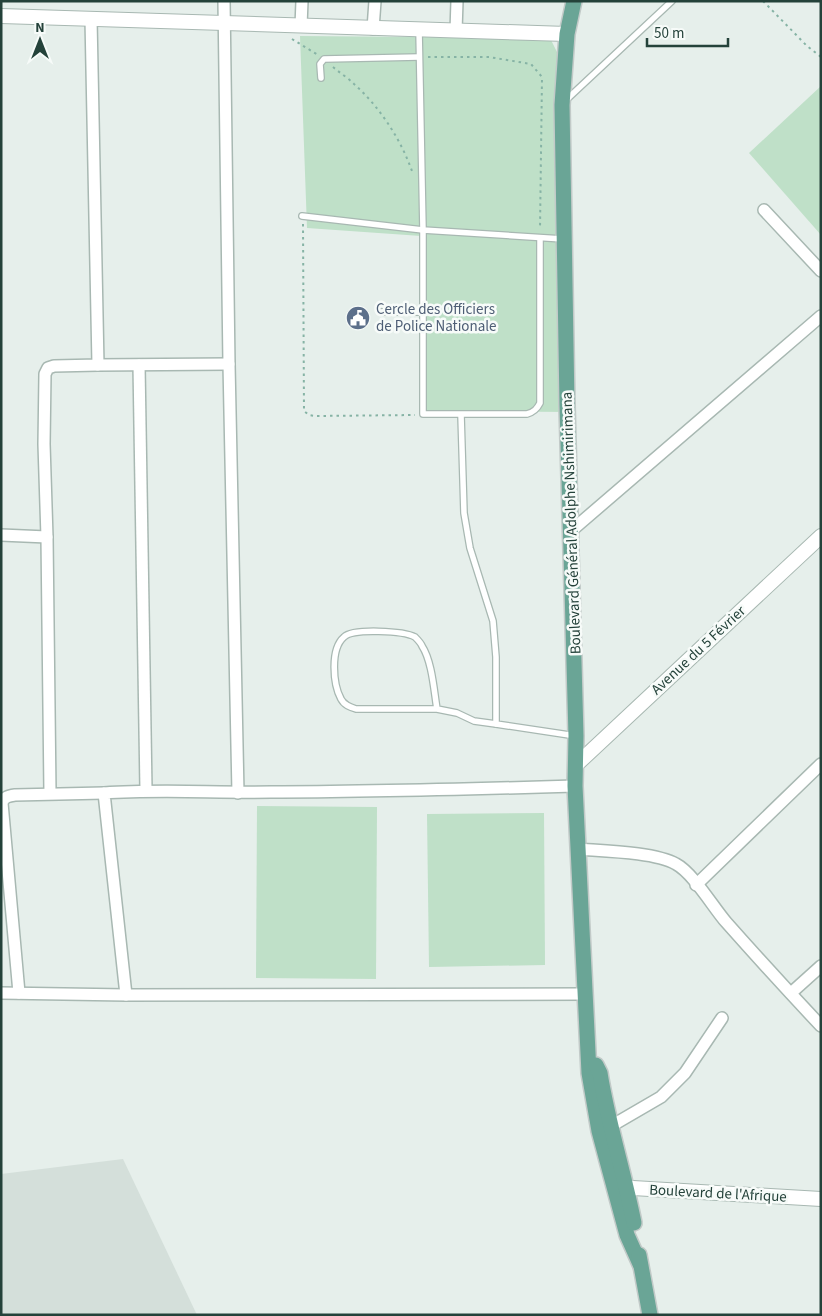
<svg xmlns="http://www.w3.org/2000/svg" width="822" height="1316" font-family="'Source Sans 3',sans-serif">
<rect width="100%" height="100%" fill="#e6efeb"/>
<path fill="#d4dfda" d="M123,1159L197,1315H1V1174Z"/>
<g fill="#bfe0c8">
<path d="M300,36L550,38L557,52L568,412L424,411L421,236L307,228Z"/>
<path d="M821,86V235L749,153Z"/>
<path d="M257,806L377,807L376,979L256,978Z"/>
<path d="M544,813L545,965L429,967L427,814Z"/>
</g>
<g fill="none" stroke-linecap="round" stroke-linejoin="round">
<g stroke="#a8b8b2" stroke-width="8">
<g id="service">
<path d="M419,30L423,230V414H527C534,412 537,409 540,403V239"/>
<path d="M321,78L320,64L324,59L419,57"/>
<path d="M565,101L672,1"/>
<path d="M302,216L423,230L563,239"/>
<path d="M381,312H423"/>
<path d="M461,415L464,513L470,548L493,621L496,657V724L576,736"/>
<path d="M437,709C434,691 432,661 422,646C421,643 417,639 415,637C404,631 353,628 344,637C330,649 333,684 341,699C344,705 350,707 356,709H437L457,713L474,721L496,724"/>
</g>
</g>
<g stroke="#a8b8b2" stroke-width="14">
<g id="minor">
<path d="M224,1L229,364L238,793"/>
<path d="M301,26L302,1"/>
<path d="M373,29L375,1"/>
<path d="M456,31L457,1"/>
<path d="M764,210L821,271"/>
<path d="M98,365L229,364"/>
<path d="M139,365L146,790"/>
<path d="M571,531L821,316"/>
<path d="M1,535L47,537"/>
<path d="M50,793L47,537L44,444L45,374L48,368L54,366L98,365L91,19"/>
<path d="M578,849C604,851 655,852 676,864C693,873 713,907 726,922C757,957 789,992 821,1026"/>
<path d="M696,885L821,764"/>
<path d="M1,993L126,995L585,994"/>
<path d="M19,993L2,803C4,797 8,796 15,795L104,793"/>
<path d="M791,993L821,966"/>
<path d="M126,995L104,793C160,789 215,793 271,792C373,792 474,789 575,786"/>
<path d="M606,1129L661,1097L685,1073L722,1018"/>
</g>
</g>
<g stroke="#a8b8b2" stroke-width="16">
<g id="tertiary">
<path d="M1,16L567,34"/>
<path d="M576,765L821,536"/>
<path d="M616,1187L821,1199"/>
</g>
</g>
<g stroke="#c2cac8" stroke-width="18">
<g id="primary">
<path d="M574,1L567,34L562,105L567,405L576,736L575,786L589,1073L599,1131L627,1235L640,1264"/>
<path d="M596,1065L600,1073C608,1124 624,1172 634,1223"/>
<path d="M639,1255L650,1315"/>
</g>
</g>
<g stroke="#86b3a5" stroke-width="2" stroke-dasharray="2.5 4" stroke-linecap="butt">
<path d="M763,1L807,46L821,57"/>
<path d="M292,39L318,55"/>
<path d="M428,57H489L531,64L542,77L540,229"/>
<path d="M333,67C340,73 348,78 354,84C380,107 402,141 413,174"/>
<path d="M303,224L304,411L309,415L315,416L415,415"/>
</g>
<use href="#service" stroke="#fff" stroke-width="5.5"/>
<use href="#minor" stroke="#fff" stroke-width="11"/>
<use href="#tertiary" stroke="#fff" stroke-width="14"/>
<use href="#primary" stroke="#6aa596" stroke-width="15"/>
</g>
<defs>
<g id="civic-disc" transform="scale(1.25)"><circle r="9.5" fill="#5c6f8a" stroke="#f7fbf9"/><path d="M-.6-6.5H3V-4.5H.6V-3L4-1V1h2V6H-6V1h2V-1L-.6-3ZM-1.2 2.5V6h2.4V2.5Z" fill="#fff"/></g>
</defs>
<g fill-rule="evenodd">
<use href="#civic-disc" x="358" y="318"/>
</g>
<g text-anchor="middle" stroke-width="5" stroke-linejoin="round" paint-order="stroke">
<g font-size="15" fill="#4e5e75" stroke="#f7fbf9" text-anchor="start">
<text x="376" y="314">Cercle des Officiers<tspan x="376" dy="17">de Police Nationale</tspan></text>
</g>
<g font-size="15" fill="#24423a" stroke="#f7fbf9">
<text transform="translate(571 523) rotate(-92)" y="5">Boulevard Général Adolphe Nshimirimana</text>
<text transform="translate(698 650) rotate(-43)" y="5">Avenue du 5 Février</text>
<text transform="translate(718 1193) rotate(3)" y="5">Boulevard de l'Afrique</text>
</g>
</g>
<rect width="822" height="1316" fill="none" stroke="#24423a" stroke-width="5"/>
<g transform="translate(40 40)" stroke="#f7fbf9" stroke-width="4" paint-order="stroke">
<path d="M0-4L9 19L0 12L-9 19Z" fill="#24423a"/>
<text y="-8" font-size="14" font-weight="bold" text-anchor="middle" fill="#24423a">N</text>
</g>
<path d="M647 38v8h81v-8" fill="none" stroke="#24423a" stroke-width="2.5"/>
<text x="654" y="38" font-size="15" fill="#24423a" stroke="#f7fbf9" stroke-width="4" paint-order="stroke">50 m</text>
</svg>
